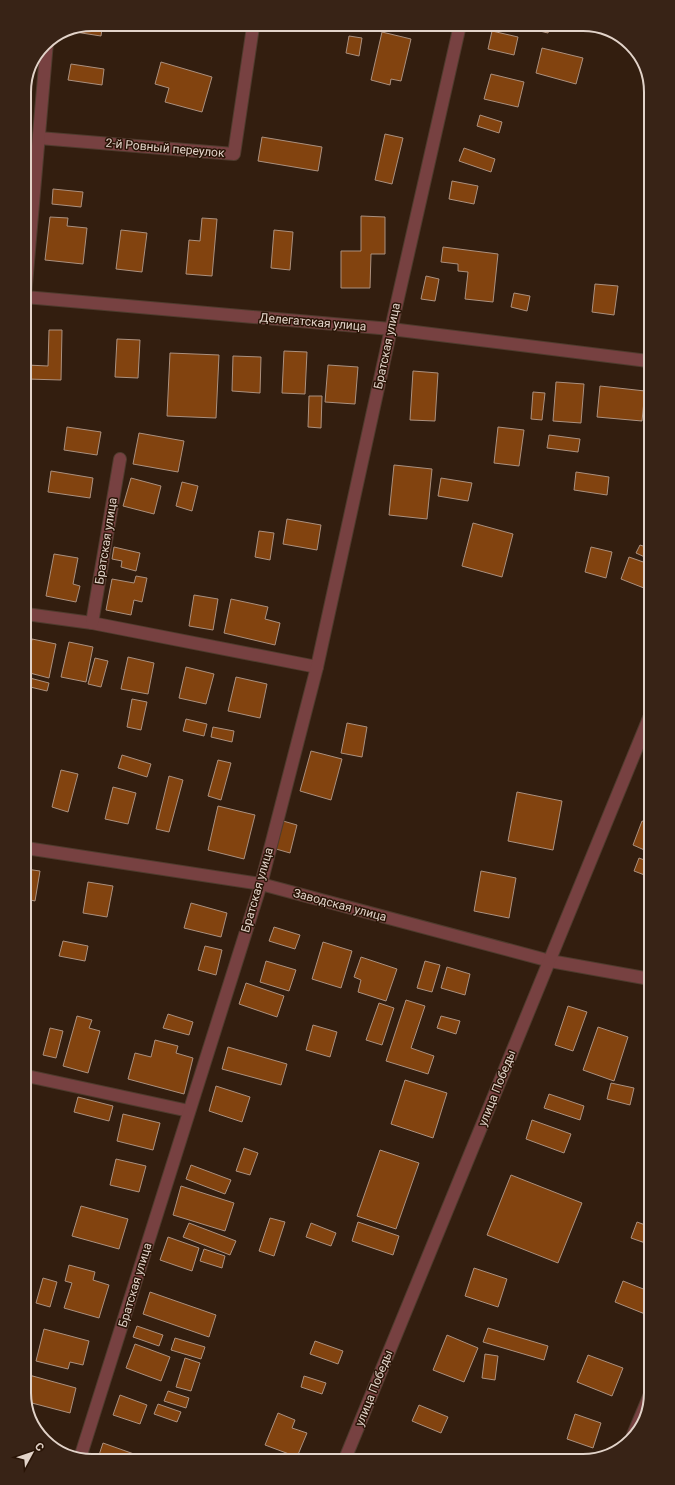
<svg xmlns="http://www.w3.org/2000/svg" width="675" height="1485" font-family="Roboto,sans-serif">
<rect width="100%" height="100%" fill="#331e0f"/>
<g fill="#82430f" stroke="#ab907e">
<path d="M515,25H550L548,33Z"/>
<path d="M75,29H102L101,36L75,32Z"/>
<path d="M492,31L518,37L514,55L488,49Z"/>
<path d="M382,32L411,39L401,81L391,79L390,85L371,80Z"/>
<path d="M349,36L362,38L359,56L346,53Z"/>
<path d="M542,48L583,58L576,84L536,73Z"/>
<path d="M161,62L212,77L202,112L165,102L169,88L155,84Z"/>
<path d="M71,64L104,69L102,85L68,80Z"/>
<path d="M491,74L524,82L518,107L484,99Z"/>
<path d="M480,115L502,122L499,133L477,126Z"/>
<path d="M385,134L403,138L392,184L375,180Z"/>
<path d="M262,137L322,147L318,171L258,161Z"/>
<path d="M464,148L495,159L491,172L459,161Z"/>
<path d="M452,181L478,186L474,204L449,199Z"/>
<path d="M53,189L83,192L81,207L52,204Z"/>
<path d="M361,216L385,217V254H371L370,288H341V251H361Z"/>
<path d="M50,217L68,218L67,226L87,228L83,264L45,260Z"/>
<path d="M202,218L217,219L212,276L186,274L189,240L200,241Z"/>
<path d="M121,230L147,233L142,272L116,269Z"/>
<path d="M274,230L293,232L290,270L271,268Z"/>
<path d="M443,247L498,254L493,302L465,299L468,272L458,271V264L441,262Z"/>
<path d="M426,276L439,279L435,301L421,299Z"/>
<path d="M595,284L618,286L614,315L592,312Z"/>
<path d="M514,293L530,296L527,311L511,307Z"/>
<path d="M49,330H62L61,380L27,379V365L48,366Z"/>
<path d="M117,339L140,340L138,378L115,377Z"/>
<path d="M284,351L307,352L305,394L282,393Z"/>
<path d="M170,353L219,355L216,418L167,416Z"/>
<path d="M233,356L261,357L260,393L232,391Z"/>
<path d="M328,365L358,367L355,404L325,402Z"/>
<path d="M413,371L438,373L435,421L410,420Z"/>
<path d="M556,382L584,384L581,423L553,421Z"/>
<path d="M600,386L645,391L642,421L597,417Z"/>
<path d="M533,392L545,393L542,420L531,419Z"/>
<path d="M309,396H322L321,428L308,427Z"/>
<path d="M67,427L101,432L97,455L64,450Z"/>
<path d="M498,427L524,430L519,466L494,463Z"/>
<path d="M139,433L184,441L178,472L133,464Z"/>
<path d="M549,435L580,439L578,452L547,448Z"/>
<path d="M394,465L432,469L427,519L389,515Z"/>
<path d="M51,471L93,478L90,498L48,492Z"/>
<path d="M576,472L609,477L607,495L574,490Z"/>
<path d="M131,478L161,486L154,514L123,506Z"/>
<path d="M441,478L472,483L468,501L438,496Z"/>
<path d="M182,482L198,486L192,511L176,506Z"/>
<path d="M287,519L321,525L317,550L283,544Z"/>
<path d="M473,523L513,534L502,577L462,566Z"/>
<path d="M259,531L274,533L270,560L255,557Z"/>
<path d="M640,545L649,548V559L636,553Z"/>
<path d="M114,547L140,553L136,571L121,567L122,561L112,559Z"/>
<path d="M591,547L612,552L606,578L585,572Z"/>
<path d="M54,554L78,558L73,584L80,586L76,602L46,596Z"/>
<path d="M629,557L649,564V590L621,579Z"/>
<path d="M136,576L147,578L142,602L134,600L131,615L106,610L112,579L134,583Z"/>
<path d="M194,595L218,599L213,630L189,626Z"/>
<path d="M231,599L268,607L265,619L280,623L275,645L224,633Z"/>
<path d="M32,639L56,644L49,678L26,672Z"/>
<path d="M69,642L93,647L86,682L61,677Z"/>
<path d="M128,657L154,663L148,694L121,689Z"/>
<path d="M95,658L108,661L101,687L88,684Z"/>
<path d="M186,667L214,674L206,704L179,698Z"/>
<path d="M26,677L49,683L47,691L26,686Z"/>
<path d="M236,677L267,684L260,718L228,711Z"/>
<path d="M132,699L147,702L141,730L127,727Z"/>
<path d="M186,719L207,724L204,736L183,731Z"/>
<path d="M347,723L367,727L362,757L341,753Z"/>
<path d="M213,727L234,731L232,742L211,737Z"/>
<path d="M311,751L342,759L331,800L300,791Z"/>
<path d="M122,755L151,764L147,777L118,768Z"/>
<path d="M218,760L231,763L221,800L208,796Z"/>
<path d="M61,770L78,774L68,812L52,807Z"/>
<path d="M169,776L183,780L169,832L156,829Z"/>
<path d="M113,787L136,793L128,824L105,819Z"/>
<path d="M517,792L562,801L553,850L508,841Z"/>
<path d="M218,806L255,815L244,859L208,850Z"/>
<path d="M283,821L297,825L290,853L276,849Z"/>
<path d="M642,821L649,823V852L633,845Z"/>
<path d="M639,858L650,862V877L634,871Z"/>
<path d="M26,869L40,871L35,901L26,899Z"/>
<path d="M481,871L516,878L509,918L474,911Z"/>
<path d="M88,882L113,886L107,917L83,913Z"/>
<path d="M191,903L227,913L221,937L184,928Z"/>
<path d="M274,927L300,935L295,949L269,941Z"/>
<path d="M63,941L88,946L85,961L59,956Z"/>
<path d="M323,942L352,951L341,988L312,979Z"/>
<path d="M205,946L222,950L216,975L198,970Z"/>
<path d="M361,957L397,969L386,1001L358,992L361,980L354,977Z"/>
<path d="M266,961L296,970L289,991L260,982Z"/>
<path d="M425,961L440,965L432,992L417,988Z"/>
<path d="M447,967L470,974L465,995L441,988Z"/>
<path d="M246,983L284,996L277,1017L239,1004Z"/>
<path d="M406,1000L425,1006L411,1048L434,1056L428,1074L386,1061Z"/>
<path d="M379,1003L394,1008L382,1045L366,1040Z"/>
<path d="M568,1006L587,1012L573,1051L555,1045Z"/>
<path d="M168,1014L193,1022L189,1035L163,1028Z"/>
<path d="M77,1016L92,1020L89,1028L100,1031L88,1073L63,1066Z"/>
<path d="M441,1016L460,1021L456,1034L437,1028Z"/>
<path d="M313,1025L337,1032L330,1057L306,1050Z"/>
<path d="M598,1027L628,1037L614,1081L583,1070Z"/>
<path d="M50,1028L63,1031L56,1058L43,1055Z"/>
<path d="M155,1040L178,1046L176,1053L193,1058L184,1094L128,1079L135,1053L151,1057Z"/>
<path d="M228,1047L287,1064L281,1085L222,1069Z"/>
<path d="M405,1080L447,1093L433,1138L391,1124Z"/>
<path d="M611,1083L634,1088L630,1105L607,1099Z"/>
<path d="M216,1086L250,1097L242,1122L209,1111Z"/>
<path d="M549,1094L584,1106L580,1120L544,1108Z"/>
<path d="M78,1097L113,1106L109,1121L74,1112Z"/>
<path d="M123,1114L160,1123L153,1150L117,1141Z"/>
<path d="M532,1120L571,1134L564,1153L526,1139Z"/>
<path d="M244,1148L258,1153L250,1175L236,1171Z"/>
<path d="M380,1150L419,1163L396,1229L357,1216Z"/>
<path d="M116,1159L146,1166L139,1192L110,1185Z"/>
<path d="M191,1165L231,1180L225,1194L186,1179Z"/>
<path d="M511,1175L582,1203L558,1263L487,1235Z"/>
<path d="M181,1186L234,1203L225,1231L173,1215Z"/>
<path d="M81,1206L128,1219L119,1249L72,1236Z"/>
<path d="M270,1218L285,1222L274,1256L259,1251Z"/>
<path d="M358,1222L399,1236L393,1255L352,1241Z"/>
<path d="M637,1222L651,1227V1245L631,1238Z"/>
<path d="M189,1223L236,1241L230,1255L183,1237Z"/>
<path d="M311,1223L336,1233L331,1246L306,1237Z"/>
<path d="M168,1237L199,1248L192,1271L160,1260Z"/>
<path d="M204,1249L225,1256L222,1268L200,1261Z"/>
<path d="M69,1265L95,1272L93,1280L109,1285L99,1318L64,1308L72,1283L65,1281Z"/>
<path d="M474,1268L507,1279L498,1307L465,1296Z"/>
<path d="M43,1278L57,1282L50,1307L36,1303Z"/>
<path d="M623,1281L651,1292V1300L645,1314L615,1302Z"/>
<path d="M150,1292L216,1315L209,1337L143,1314Z"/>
<path d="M137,1326L163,1335L159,1346L133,1337Z"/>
<path d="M488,1328L548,1346L544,1360L483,1342Z"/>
<path d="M44,1329L89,1341L83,1365L70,1362L68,1369L36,1361Z"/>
<path d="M447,1335L478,1348L464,1382L433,1370Z"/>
<path d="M175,1338L205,1347L201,1359L171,1350Z"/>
<path d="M315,1341L343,1351L338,1364L310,1354Z"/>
<path d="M135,1344L170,1357L161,1381L126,1368Z"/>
<path d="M485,1354L498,1356L495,1380L482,1378Z"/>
<path d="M588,1355L623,1368L612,1396L577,1382Z"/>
<path d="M185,1358L200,1363L191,1391L176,1387Z"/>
<path d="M29,1375L76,1388L70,1413L28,1402Z"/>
<path d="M304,1376L326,1383L322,1394L301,1387Z"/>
<path d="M168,1391L189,1398L186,1408L164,1401Z"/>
<path d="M120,1395L147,1405L140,1424L113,1415Z"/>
<path d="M158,1404L181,1412L177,1422L154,1414Z"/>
<path d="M419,1405L448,1417L441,1433L412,1421Z"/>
<path d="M278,1413L295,1420L292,1428L307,1433L297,1457L265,1445Z"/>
<path d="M575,1414L601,1423L593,1448L567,1439Z"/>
<path d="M103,1443L151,1460L97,1461Z"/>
</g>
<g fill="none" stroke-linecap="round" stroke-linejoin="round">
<g stroke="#4f3b2d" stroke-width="14">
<g id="minor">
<path d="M39,138L234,154L253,27"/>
<path d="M25,296L47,42"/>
<path d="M25,297L391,329L648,361"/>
<path d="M26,614L92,623L317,667"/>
<path d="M92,623L120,459"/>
<path d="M26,848L261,884L550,961L650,979"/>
<path d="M27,1076L189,1111"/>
<path d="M633,1435L651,1392"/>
<path d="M80,1458L261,884L317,667L391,329L460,25"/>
<path d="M345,1459L649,718"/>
</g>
</g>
<use href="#minor" stroke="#774141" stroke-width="12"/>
</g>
<g text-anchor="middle" stroke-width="3" stroke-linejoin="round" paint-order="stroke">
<g font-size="12" fill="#e2d3c9" stroke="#291406">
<text transform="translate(165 148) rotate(5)" y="4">2-й Ровный переулок</text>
<text transform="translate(313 322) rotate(5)" y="4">Делегатская улица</text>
<text transform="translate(387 346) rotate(-78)" y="4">Братская улица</text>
<text transform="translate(106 541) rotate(-81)" y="4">Братская улица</text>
<text transform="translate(257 890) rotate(-74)" y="4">Братская улица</text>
<text transform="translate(340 905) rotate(15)" y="4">Заводская улица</text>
<text transform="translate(497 1088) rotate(-68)" y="4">улица Победы</text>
<text transform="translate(135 1285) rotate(-73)" y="4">Братская улица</text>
<text transform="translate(374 1388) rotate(-68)" y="4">улица Победы</text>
</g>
</g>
<path d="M0 0H675V1485H0ZM92 31H583A61 61 0 0 1 644 92V1393A61 61 0 0 1 583 1454H92A61 61 0 0 1 31 1393V92A61 61 0 0 1 92 31Z" fill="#382316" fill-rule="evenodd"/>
<path fill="none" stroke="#e2d3c9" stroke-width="2" d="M92 31H583A61 61 0 0 1 644 92V1393A61 61 0 0 1 583 1454H92A61 61 0 0 1 31 1393V92A61 61 0 0 1 92 31Z"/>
<g transform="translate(32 1453) rotate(50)" stroke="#291406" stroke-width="3" paint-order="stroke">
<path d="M0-3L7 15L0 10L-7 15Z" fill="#e2d3c9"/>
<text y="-6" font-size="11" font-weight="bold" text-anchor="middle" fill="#e2d3c9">С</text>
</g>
</svg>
